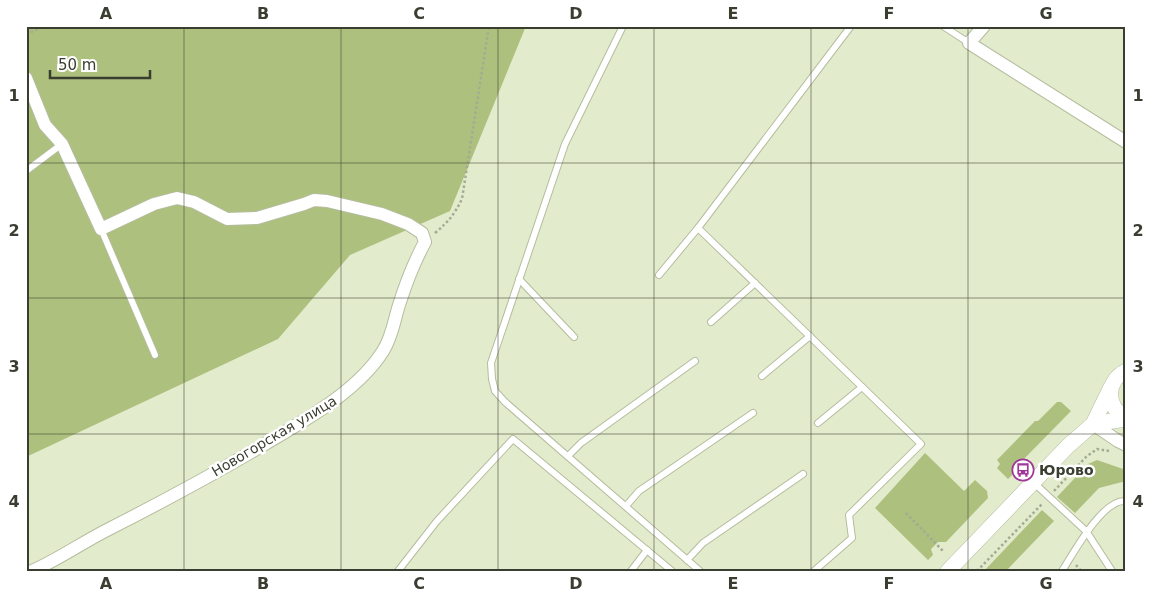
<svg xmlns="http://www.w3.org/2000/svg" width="1152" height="597" font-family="'DejaVu Sans',sans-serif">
<rect width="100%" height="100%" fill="#e2ebcc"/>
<g fill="#aec07d">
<path d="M26,26H526L450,211L350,255L278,339L26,457Z"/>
<path d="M1057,402H1061L1071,411L1021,462L1020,467L1008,479L997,468L1000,464L997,460L1035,421H1038Z"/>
<path d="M925,453L964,491L975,480L987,491L988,498L946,542H938L931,549L933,555L928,560L875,508Z"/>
<path d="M1097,460L1126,470V481L1099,488L1075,513L1057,497L1088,464Z"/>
<path d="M1042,510L1054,521L1006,571H984Z"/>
</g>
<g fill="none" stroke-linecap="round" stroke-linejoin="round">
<g stroke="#b4bd9e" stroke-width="8">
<g id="service">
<path d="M623,26L565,144L491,363L492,379L495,391L505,402L700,571"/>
<path d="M943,26L969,43"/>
<path d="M26,171L62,144"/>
<path d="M101,229L155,355"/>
<path d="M659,275L698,228"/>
<path d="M519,279L574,337"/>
<path d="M711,322L755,283"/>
<path d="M762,376L810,336"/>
<path d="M818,423L862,387"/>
<path d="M568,456L581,443L695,361"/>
<path d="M1034,483L1086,531L1112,571"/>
<path d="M626,506L639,491L753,413"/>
<path d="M687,560L703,543L803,474"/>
<path d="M398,571L437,521L513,439L672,571"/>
<path d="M631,571L647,550"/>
<path d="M814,571L852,538L849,515L921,444L698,228L851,26"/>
<path d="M1062,571C1073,554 1103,498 1126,501"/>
</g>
</g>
<g stroke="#b4bd9e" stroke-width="14">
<g id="minor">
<path d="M984,26L969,43L1126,142"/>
<path d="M26,78L45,125L62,144L101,229L154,204L177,198L194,202L227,219L257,218L304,204L314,200L327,201L382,214L408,224L422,233L425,242C414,262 406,283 399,305C394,321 392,337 383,351C358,391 305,420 265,444C214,474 162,502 109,529C83,542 59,559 32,571"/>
<path d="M1093,424L1118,441L1126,445"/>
</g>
</g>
<g stroke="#b4bd9e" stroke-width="16">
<g id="tertiary">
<path d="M1126,371C1106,380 1105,408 1126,417"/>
<path d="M1093,424L1126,419"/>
<path d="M948,571L1068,446L1093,424L1111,387"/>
</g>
</g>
<g stroke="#a4ab93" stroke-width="2.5" stroke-dasharray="2.5 2.5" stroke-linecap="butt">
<path d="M26,34L46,26"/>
<path d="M435,233C449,221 454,215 462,199L489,26"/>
<path d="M1054,491L1086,457L1097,449L1109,451"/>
<path d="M906,513L944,552"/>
<path d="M1076,565L1081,571"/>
<path d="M977,571L1042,504"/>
</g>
<use href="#service" stroke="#fff" stroke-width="6"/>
<use href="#minor" stroke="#fff" stroke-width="12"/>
<use href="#tertiary" stroke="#fff" stroke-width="15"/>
</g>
<path fill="none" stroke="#3a3e31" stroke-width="1" stroke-opacity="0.55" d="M184,26V571M341,26V571M498,26V571M654,26V571M811,26V571M968,26V571M26,163H1126M26,298H1126M26,434H1126"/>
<defs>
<g id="bus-ring" transform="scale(1.125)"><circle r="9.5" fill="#fff" stroke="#a03799" stroke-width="1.5"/><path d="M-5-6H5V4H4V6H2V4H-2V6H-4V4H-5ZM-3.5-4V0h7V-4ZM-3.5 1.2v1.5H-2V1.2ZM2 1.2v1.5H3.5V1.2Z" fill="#a03799"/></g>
</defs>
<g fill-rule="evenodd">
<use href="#bus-ring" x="1023" y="470"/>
</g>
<g text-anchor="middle" stroke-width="5" stroke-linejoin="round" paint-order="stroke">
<g font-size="14" fill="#3a3e31" stroke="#fff">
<text transform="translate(274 436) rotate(-31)" y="5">Новогорская улица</text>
</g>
<g font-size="14" font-weight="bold" fill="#3a3e31" stroke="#fff" text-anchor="start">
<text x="1039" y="475">Юрово</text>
</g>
</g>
<rect width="1152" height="597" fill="none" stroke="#ffffff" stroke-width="55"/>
<path d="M50 70v8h100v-8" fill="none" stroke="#3a3e31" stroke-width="2.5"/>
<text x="58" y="70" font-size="15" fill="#3a3e31" stroke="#ffffff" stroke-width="4" paint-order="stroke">50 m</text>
<rect x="28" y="28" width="1096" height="542" fill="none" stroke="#3a3e31" stroke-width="2"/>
<g font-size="16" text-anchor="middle" font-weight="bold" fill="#3a3e31">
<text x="106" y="19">A</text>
<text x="263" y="19">B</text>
<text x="419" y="19">C</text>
<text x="576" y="19">D</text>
<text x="733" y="19">E</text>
<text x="889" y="19">F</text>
<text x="1046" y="19">G</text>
<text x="14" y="101">1</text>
<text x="1138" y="101">1</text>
<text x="14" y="236">2</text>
<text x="1138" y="236">2</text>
<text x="14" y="372">3</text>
<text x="1138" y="372">3</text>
<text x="14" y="507">4</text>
<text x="1138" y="507">4</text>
<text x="106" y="589">A</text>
<text x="263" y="589">B</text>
<text x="419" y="589">C</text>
<text x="576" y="589">D</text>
<text x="733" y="589">E</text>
<text x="889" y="589">F</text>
<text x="1046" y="589">G</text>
</g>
</svg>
